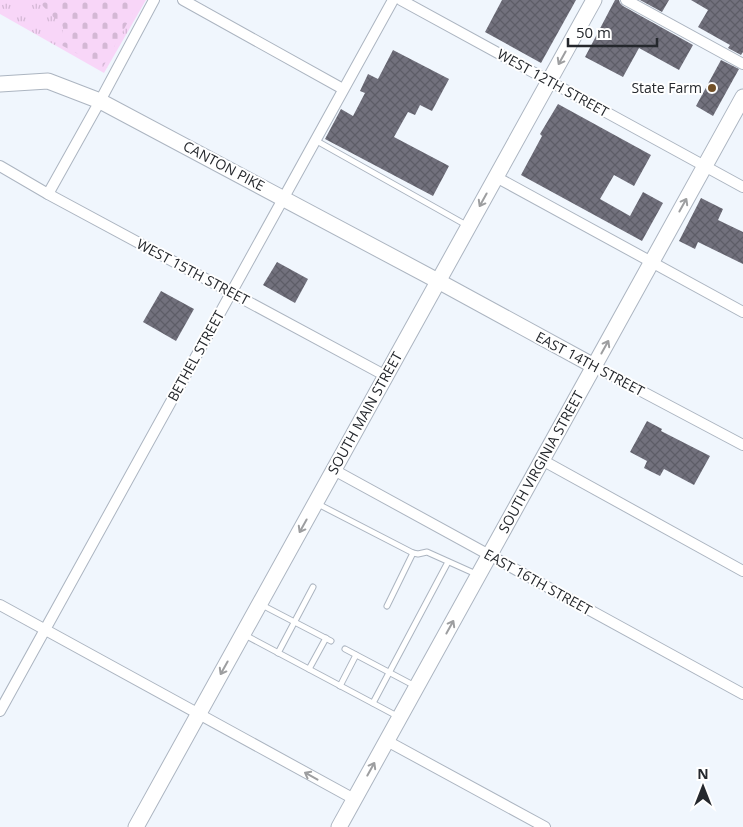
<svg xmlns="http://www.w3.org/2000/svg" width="743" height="827" font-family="'Open Sans',sans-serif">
<defs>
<pattern id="grass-tufts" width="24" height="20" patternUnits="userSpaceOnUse" patternTransform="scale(1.25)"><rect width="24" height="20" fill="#f8d6f8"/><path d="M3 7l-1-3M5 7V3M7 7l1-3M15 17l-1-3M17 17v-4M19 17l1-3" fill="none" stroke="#d4b8d5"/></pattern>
<pattern id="cemetery-stones" width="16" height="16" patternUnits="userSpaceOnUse" patternTransform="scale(1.25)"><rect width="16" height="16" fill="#f8d6f8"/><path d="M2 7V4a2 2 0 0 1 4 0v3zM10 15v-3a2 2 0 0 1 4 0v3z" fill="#d4b8d5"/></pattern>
<pattern id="building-cross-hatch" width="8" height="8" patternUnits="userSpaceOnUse" patternTransform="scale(1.25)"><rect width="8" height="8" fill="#72717d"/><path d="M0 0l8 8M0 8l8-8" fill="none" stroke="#5d5d67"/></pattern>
</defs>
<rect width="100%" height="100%" fill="#f0f6fd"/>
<path fill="url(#grass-tufts)" d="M0,0H146L104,73L0,14Z"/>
<path fill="url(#cemetery-stones)" d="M44,0H140L103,67L61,45L63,27L41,4Z"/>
<g fill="url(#building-cross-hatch)">
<path d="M502,0H576L541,63L485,32Z"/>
<path d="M615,0H619L620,3L623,6L693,45L679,70L639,48L623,77L585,57Z"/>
<path d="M640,0H669L662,12Z"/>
<path d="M691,0H743V52L741,55L728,48L730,45L698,27L708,10Z"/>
<path d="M393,50L449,79L432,111L420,105L415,115L408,112L394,137L449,166L433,196L325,139L341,109L353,116L365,93L360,91L368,74L378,79Z"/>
<path d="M721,60L739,69L713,116L696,106Z"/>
<path d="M558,104L651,155L634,186L614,175L600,199L630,216L643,192L663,203L642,241L521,175L542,136L540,134Z"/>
<path d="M701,198L723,209L718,220L743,232V264L698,242L695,249L679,241Z"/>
<path d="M277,262L308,279L295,303L263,285Z"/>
<path d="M161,291L194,309L176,341L143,322Z"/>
<path d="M647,421L662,429L661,431L710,456L694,485L664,469L660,476L644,468L647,461L630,452Z"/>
</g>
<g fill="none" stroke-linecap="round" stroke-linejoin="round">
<g stroke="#acb5c1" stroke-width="7">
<g id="service">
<path d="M315,140L468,226"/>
<path d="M316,503L413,553L418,554L427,552L476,574"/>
<path d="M260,604L331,641"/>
<path d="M387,606L413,553"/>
<path d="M243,634L397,716"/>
<path d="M345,649L415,686"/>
<path d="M278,653L313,587"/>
<path d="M309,669L326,638"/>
<path d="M340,686L356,655"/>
<path d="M373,703L448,562"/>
</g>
</g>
<g stroke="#acb5c1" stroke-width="12">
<g id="minor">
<path d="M183,0L343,89"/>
<path d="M401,0L743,187"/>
<path d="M626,0L743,64"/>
<path d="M0,166L48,194L386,376"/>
<path d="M496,177L743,312"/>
<path d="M48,194L100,101L154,0"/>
<path d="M594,366L743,445"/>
<path d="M542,460L743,571"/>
<path d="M334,470L743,694"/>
<path d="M0,605L354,799"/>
<path d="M0,711L393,0"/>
<path d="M387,741L545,827"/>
</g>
</g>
<g stroke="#acb5c1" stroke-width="17">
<g id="secondary">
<path d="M0,84L48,81L100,101L438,281L594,366"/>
<path d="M136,827L594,0"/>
<path d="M339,827L743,97"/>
</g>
</g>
<use href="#service" stroke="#fff" stroke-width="5"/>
<use href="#minor" stroke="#fff" stroke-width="10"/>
<use href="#secondary" stroke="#fff" stroke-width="15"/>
</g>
<defs><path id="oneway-shaft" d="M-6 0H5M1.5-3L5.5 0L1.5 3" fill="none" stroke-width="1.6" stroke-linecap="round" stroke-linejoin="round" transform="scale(1.25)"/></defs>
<g stroke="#9d9ea0">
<use href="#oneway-shaft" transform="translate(562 58) rotate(119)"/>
<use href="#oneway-shaft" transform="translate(483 200) rotate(119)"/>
<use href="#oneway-shaft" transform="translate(683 205) rotate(-61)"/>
<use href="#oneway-shaft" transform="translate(605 347) rotate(-61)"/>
<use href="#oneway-shaft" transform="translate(303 526) rotate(119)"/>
<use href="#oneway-shaft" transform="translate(450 627) rotate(-61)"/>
<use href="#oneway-shaft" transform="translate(224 668) rotate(119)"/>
<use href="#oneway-shaft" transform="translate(371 769) rotate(-61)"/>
<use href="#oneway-shaft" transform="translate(311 776) rotate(-151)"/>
</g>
<circle fill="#725028" stroke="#fff" stroke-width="2" cx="712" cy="88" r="5"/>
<g text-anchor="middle" stroke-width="4" stroke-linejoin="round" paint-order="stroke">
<g font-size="14" fill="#25282d" stroke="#fff">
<text transform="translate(553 83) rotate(29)" y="5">WEST 12TH STREET</text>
<text transform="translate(224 166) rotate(28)" y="5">CANTON PIKE</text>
<text transform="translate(193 272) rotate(28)" y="5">WEST 15TH STREET</text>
<text transform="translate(196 356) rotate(-61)" y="5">BETHEL STREET</text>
<text transform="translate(590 364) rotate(28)" y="5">EAST 14TH STREET</text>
<text transform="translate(365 413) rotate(-61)" y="5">SOUTH MAIN STREET</text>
<text transform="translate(541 462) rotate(-61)" y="5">SOUTH VIRGINIA STREET</text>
<text transform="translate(538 582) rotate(29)" y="5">EAST 16TH STREET</text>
</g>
<g font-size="14" fill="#25282d" stroke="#fff" text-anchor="end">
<text x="702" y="93">State Farm</text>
</g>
</g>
<g transform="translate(703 787)" stroke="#ffffff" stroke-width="4" paint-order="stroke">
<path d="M0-4L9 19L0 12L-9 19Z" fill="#25282d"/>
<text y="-8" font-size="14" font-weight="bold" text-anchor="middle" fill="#25282d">N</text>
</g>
<path d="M568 38v8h89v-8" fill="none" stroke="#25282d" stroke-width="2.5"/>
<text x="576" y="38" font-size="15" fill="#25282d" stroke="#ffffff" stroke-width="4" paint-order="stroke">50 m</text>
</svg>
